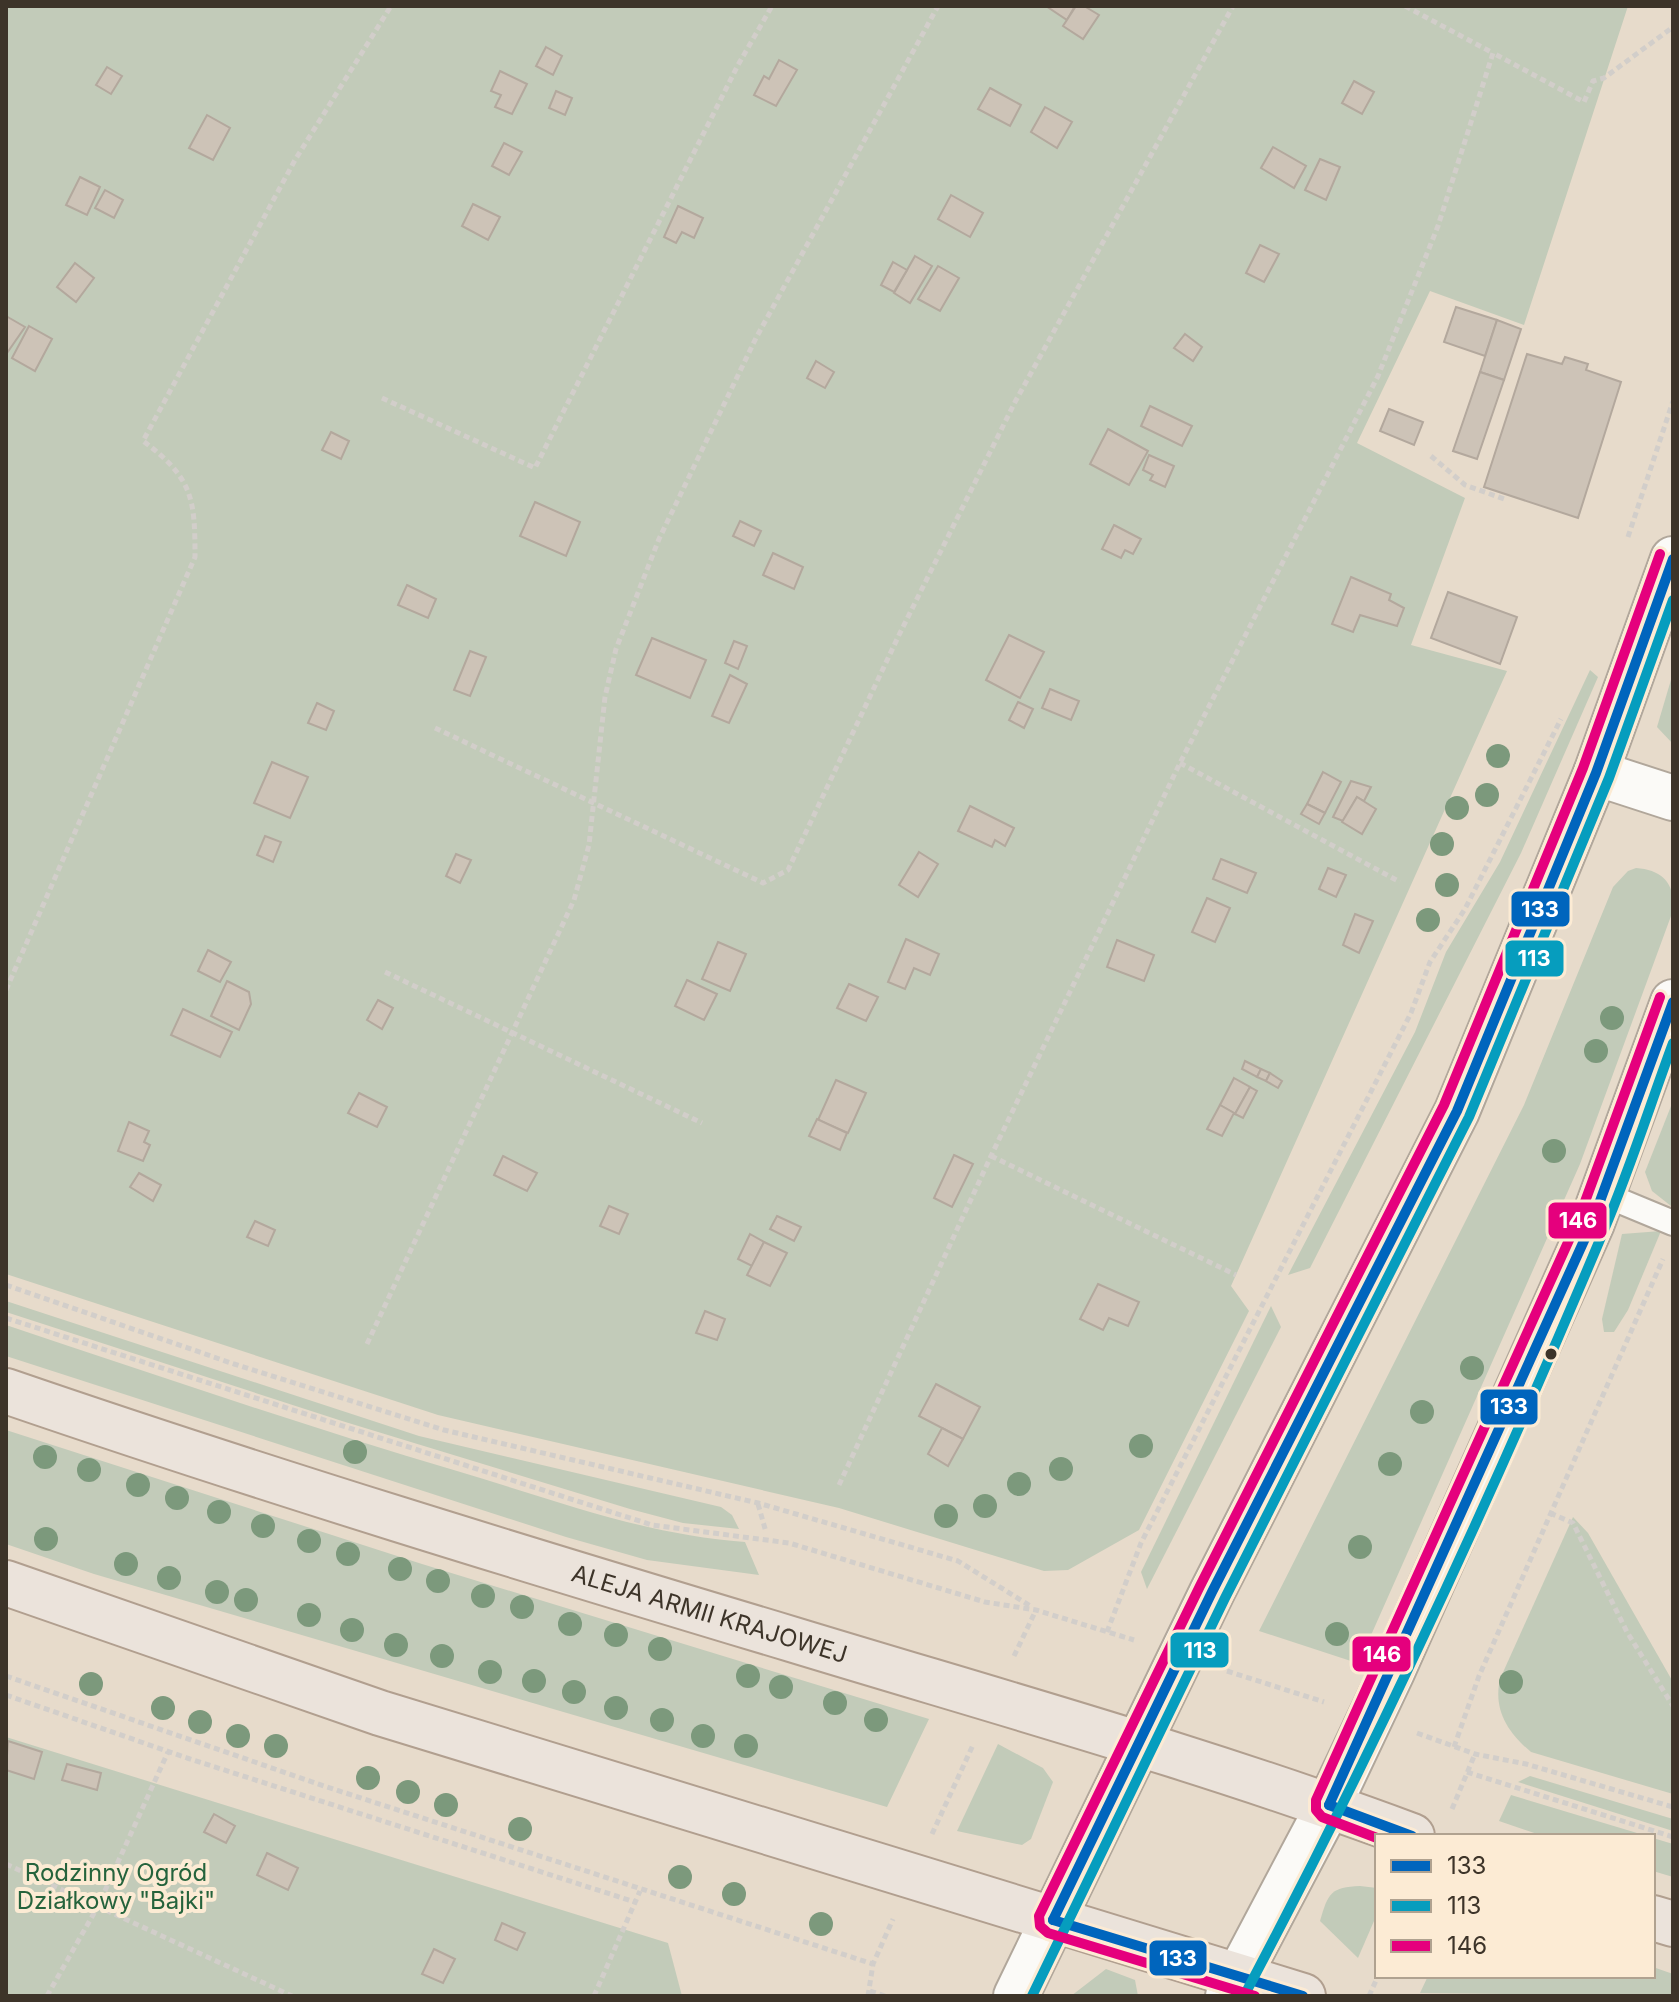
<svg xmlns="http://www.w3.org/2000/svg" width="1679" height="2002" font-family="Inter,sans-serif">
<rect width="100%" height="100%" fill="#e7dbcb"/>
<g fill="#c2cbb9">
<path d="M6,6H1628L1524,325L1430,291L1357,443L1465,498L1411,645L1507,671L1231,1286L1249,1311L1139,1530L1068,1570L1044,1571L839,1508L438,1415L6,1274Z"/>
<path d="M1590,670L1598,677L1521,853L1310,1268L1288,1275L1415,1032L1446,952L1500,862Z"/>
<path d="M1673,673V744L1657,727Z"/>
<path d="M1636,868C1665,870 1678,887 1671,916L1580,1164L1368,1642L1357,1663L1259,1631L1524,1105L1613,887L1628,871Z"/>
<path d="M1673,1101V1201L1671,1206L1652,1191L1645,1172Z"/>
<path d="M1661,1231L1628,1310L1614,1332H1604L1602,1319L1622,1234Z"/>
<path d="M6,1301L419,1436L721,1507L732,1515L739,1529L683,1523L630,1509L342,1421L6,1312Z"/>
<path d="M1271,1306L1281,1327L1147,1589L1141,1572Z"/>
<path d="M6,1325C156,1375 305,1426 457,1471C552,1499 645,1535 745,1542L759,1575L647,1560L566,1537L6,1356Z"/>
<path d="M6,1430L422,1564L929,1719L887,1807L94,1574L6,1544Z"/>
<path d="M1573,1517L1588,1533L1673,1682V1794L1531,1752C1508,1733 1493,1710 1500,1679Z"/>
<path d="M6,1737L668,1943L682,1996H6Z"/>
<path d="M998,1744L1043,1768L1053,1782L1031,1839L1022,1845L957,1831Z"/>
<path d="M1530,1776L1673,1819V1831L1518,1782Z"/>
<path d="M1511,1795L1647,1836H1543L1499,1821Z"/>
<path d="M1653,1838L1673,1844V1877L1653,1871Z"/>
<path d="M1360,1886L1377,1888V1914L1358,1958L1320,1921C1328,1893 1331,1887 1360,1886Z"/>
<path d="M1653,1967L1673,1974V1996L1420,1993L1428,1976H1653Z"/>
<path d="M1106,1969L1135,1980L1138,1996H1071Z"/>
</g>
<g fill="#cdc3b7" stroke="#b3a89d" stroke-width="2">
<path d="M1046,6H1075L1067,20Z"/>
<path d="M1076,6H1084L1099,15L1083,39L1063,26Z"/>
<path d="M546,47L562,56L553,75L536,66Z"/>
<path d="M779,60L797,70L776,106L754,95L764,76L769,79Z"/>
<path d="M107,67L122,76L111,94L96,85Z"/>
<path d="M500,71L527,84L512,114L495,107L501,95L491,91Z"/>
<path d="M1354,81L1374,92L1362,114L1342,103Z"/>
<path d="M990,88L1021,105L1010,126L978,109Z"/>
<path d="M556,91L572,98L565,115L549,108Z"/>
<path d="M1045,107L1072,122L1057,148L1031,132Z"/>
<path d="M207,115L230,128L213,160L189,148Z"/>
<path d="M504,143L522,152L509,175L492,166Z"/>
<path d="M1273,147L1306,166L1294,188L1261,168Z"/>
<path d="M1320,159L1340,167L1326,200L1305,190Z"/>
<path d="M80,177L100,187L87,215L66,205Z"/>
<path d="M105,190L123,200L114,218L95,208Z"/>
<path d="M951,195L983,213L970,237L938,219Z"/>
<path d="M473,204L500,217L488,240L462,226Z"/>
<path d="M678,206L703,218L694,238L682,232L676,243L664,237Z"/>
<path d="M1260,245L1279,254L1264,282L1246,273Z"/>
<path d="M915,256L932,266L910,303L894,293Z"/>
<path d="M893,262L907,270L894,292L881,285Z"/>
<path d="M75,263L94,278L76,302L57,287Z"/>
<path d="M938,266L959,278L940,311L918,299Z"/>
<path d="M1456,307L1497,320L1485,356L1444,342Z"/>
<path d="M6,316L25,327L7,353H6Z"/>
<path d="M1497,320L1521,329L1504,380L1480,372Z"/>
<path d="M29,326L52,339L35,371L12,358Z"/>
<path d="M1185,334L1202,347L1193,361L1174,348Z"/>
<path d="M1527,354L1562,364L1565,357L1588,364L1586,370L1621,382L1578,518L1484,487Z"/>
<path d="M816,361L834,372L825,388L807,378Z"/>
<path d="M1480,372L1504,380L1477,459L1453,451Z"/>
<path d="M1150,406L1192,426L1182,446L1141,426Z"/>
<path d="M1389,409L1423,422L1414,445L1380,431Z"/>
<path d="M1108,429L1148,451L1129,485L1090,464Z"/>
<path d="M331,432L349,441L341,459L322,450Z"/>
<path d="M1149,455L1174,466L1165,487L1150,480L1153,475L1143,470Z"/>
<path d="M535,502L580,522L566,556L520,536Z"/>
<path d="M740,521L761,531L754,546L733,536Z"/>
<path d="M1114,525L1141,539L1133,554L1125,550L1121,558L1102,549Z"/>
<path d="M773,553L803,567L794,589L763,575Z"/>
<path d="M1351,577L1391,594L1389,600L1404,608L1397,626L1360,615L1353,632L1332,624Z"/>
<path d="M407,585L436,599L428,618L398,605Z"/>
<path d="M1448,592L1517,617L1500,664L1431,638Z"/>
<path d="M1009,635L1044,652L1020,698L986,680Z"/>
<path d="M652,638L706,660L690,698L636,675Z"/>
<path d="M734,641L747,646L738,669L725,663Z"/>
<path d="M470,651L486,657L470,696L454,690Z"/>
<path d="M730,675L747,684L729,723L712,716Z"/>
<path d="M1050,689L1079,701L1071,720L1042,708Z"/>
<path d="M1018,702L1033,709L1024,728L1009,720Z"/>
<path d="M317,703L334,711L326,730L308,723Z"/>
<path d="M272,762L308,777L290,818L254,803Z"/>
<path d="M1323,772L1341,782L1325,813L1307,804Z"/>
<path d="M1351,781L1371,787L1364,801L1357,797L1343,821L1333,817Z"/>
<path d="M1357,797L1376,809L1362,834L1342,822Z"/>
<path d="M1307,804L1325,813L1319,824L1301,814Z"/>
<path d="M970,806L1014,828L1005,846L995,840L992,847L958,831Z"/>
<path d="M265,836L281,842L273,862L257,855Z"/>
<path d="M919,852L938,864L918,897L899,885Z"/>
<path d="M456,854L471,860L460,883L446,876Z"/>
<path d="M1221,859L1256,873L1247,893L1213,879Z"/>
<path d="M1328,868L1346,875L1336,897L1319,889Z"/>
<path d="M1207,898L1230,908L1215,942L1192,932Z"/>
<path d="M1355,914L1373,921L1359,953L1343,945Z"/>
<path d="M906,939L939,954L930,975L914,968L905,989L888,982Z"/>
<path d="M1117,940L1154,955L1144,981L1107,967Z"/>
<path d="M718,942L746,954L730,991L702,979Z"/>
<path d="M208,950L231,962L220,982L198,971Z"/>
<path d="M687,980L717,994L704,1020L675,1006Z"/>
<path d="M227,981L249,992L251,1004L239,1030L211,1016Z"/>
<path d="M849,984L878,997L866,1021L837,1008Z"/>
<path d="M378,1000L393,1008L382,1029L367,1020Z"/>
<path d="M183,1009L232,1032L220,1057L171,1035Z"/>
<path d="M1245,1061L1261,1069L1257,1077L1242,1069Z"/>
<path d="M1261,1069L1270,1073L1266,1081L1257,1077Z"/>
<path d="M1270,1073L1282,1081L1278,1088L1266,1081Z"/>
<path d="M1234,1078L1250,1087L1235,1114L1220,1105Z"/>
<path d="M836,1080L866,1093L848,1133L818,1120Z"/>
<path d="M1250,1087L1257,1091L1243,1118L1235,1114Z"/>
<path d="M359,1093L387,1107L377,1127L348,1113Z"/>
<path d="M1220,1105L1234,1113L1222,1136L1207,1129Z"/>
<path d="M817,1119L847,1133L840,1150L809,1136Z"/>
<path d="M129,1122L149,1131L144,1142L150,1145L143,1161L118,1151Z"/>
<path d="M954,1155L973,1164L952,1207L934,1198Z"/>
<path d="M503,1156L537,1173L527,1191L494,1175Z"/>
<path d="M139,1173L161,1185L153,1201L130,1187Z"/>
<path d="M609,1206L628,1214L619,1234L600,1226Z"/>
<path d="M777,1216L801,1227L794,1241L770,1229Z"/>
<path d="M255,1221L275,1230L268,1246L247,1237Z"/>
<path d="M750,1234L764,1242L752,1266L738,1259Z"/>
<path d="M764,1242L787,1253L770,1286L747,1275Z"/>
<path d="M1098,1284L1139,1302L1128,1326L1109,1318L1103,1330L1080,1319Z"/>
<path d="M705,1311L725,1319L717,1340L696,1333Z"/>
<path d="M936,1384L980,1407L963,1439L919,1416Z"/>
<path d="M942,1428L963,1439L948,1466L928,1454Z"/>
<path d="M8,1741L42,1752L34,1779L6,1770Z"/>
<path d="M67,1764L101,1773L97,1790L62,1780Z"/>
<path d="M214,1814L235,1826L226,1843L204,1832Z"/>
<path d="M267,1853L298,1868L288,1890L257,1875Z"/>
<path d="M502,1923L525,1933L517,1950L495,1940Z"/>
<path d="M434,1949L455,1959L443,1983L422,1974Z"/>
</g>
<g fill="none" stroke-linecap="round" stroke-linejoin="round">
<g stroke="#b1a79b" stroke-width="28">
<path id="service" d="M1603,1194L1673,1223"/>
</g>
<g stroke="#b1a79b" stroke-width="48">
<g id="tertiary">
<path d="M1596,773L1673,798"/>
<path d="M1016,1996L1212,1592L1457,1111L1596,773L1673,559"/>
<path d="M1228,1996L1329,1805L1392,1672L1592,1223L1673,1002"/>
</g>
</g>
<g stroke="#b19f8f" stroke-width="48">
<g id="primary">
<path id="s1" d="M6,1391C265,1480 528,1560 791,1639C998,1702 1208,1760 1412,1836"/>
<path d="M6,1583L380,1713L1303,1996"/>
<path d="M1653,1918L1673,1924"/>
</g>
</g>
<g stroke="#d2ceca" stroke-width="5" stroke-dasharray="6 4" stroke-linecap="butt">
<path d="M1405,6L1493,53"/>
<path d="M382,398L535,468L738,65L772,6"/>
<path d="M1431,456L1465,485L1507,500"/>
<path d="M1628,537L1673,401"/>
<path d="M435,728L763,883L788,870L899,635L1015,402L1233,6"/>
<path d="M1180,763L1400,882"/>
<path d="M385,972L702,1123"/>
<path d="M6,990L195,557C195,499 193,478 143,441L295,160L391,6"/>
<path d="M991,1156L1236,1275"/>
<path d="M6,1285L234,1364L444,1430L758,1503L958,1561L1032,1607"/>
<path d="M6,1318L652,1525L789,1543L985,1602L1036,1610L1134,1640"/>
<path d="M367,1344L574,900L589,845L605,697L616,649L659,539L756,338L938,6"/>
<path d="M839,1485L991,1156L1180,763L1378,376L1438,226L1493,53L1584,102L1593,81L1604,78L1673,27"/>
<path d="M758,1504L766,1532"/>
<path d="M1550,1513L1573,1523L1627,1632L1673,1706"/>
<path d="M1107,1632L1141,1543L1411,1013L1430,962L1465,909L1561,719"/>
<path d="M1014,1656L1036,1610"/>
<path d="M1227,1671L1324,1702"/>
<path d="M6,1676L324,1786L873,1964"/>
<path d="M6,1695L187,1758L635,1902"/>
<path d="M1417,1733L1475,1754L1526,1764L1673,1807"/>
<path d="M1454,1747L1479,1676L1663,1259"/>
<path d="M1467,1772L1673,1837"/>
<path d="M1452,1809L1475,1754"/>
<path d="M932,1834L973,1745"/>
<path d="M6,1864L292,1996"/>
<path d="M870,1991L885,1996"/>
<path d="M47,1996L98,1906L168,1752"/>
<path d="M594,1996L640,1891"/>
<path d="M868,1996L873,1964L893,1919"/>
<path d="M1369,1996L1378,1976"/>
</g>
<use href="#service" stroke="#fbfaf7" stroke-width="24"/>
<use href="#tertiary" stroke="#fbfaf7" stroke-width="44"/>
<use href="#primary" stroke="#ebe3db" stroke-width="44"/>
<g stroke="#fcebd4" stroke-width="16">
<g id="bus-1">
<path d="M1329,1805L1592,1223L1673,1002"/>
<path d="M1329,1805L1412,1836"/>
<path d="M1053,1920L1212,1592L1457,1111L1596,773L1673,559"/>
<path d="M1053,1920L1303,1996"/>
</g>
</g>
<g stroke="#fcebd4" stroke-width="16">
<g id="bus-2">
<path d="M1032,1996L1225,1598L1469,1117L1609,778L1673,600"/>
<path d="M1244,1996C1376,1747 1495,1490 1604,1230C1630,1169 1650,1105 1673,1043"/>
</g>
</g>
<g stroke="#fcebd4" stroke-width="16">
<g id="bus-3">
<path d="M1377,1838L1322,1817L1316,1810V1800L1579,1218L1660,997"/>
<path d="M1255,1996L1048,1933L1040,1926L1039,1916L1200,1586L1444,1105L1583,768L1660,554"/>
</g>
</g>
<use href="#bus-1" stroke="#0065bd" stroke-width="10"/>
<use href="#bus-2" stroke="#069dbe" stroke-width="10"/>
<use href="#bus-3" stroke="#e5007d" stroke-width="10"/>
</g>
<g fill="#7c997c">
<circle cx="1498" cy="756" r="12"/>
<circle cx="1487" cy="795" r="12"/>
<circle cx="1457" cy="808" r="12"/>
<circle cx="1442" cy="844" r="12"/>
<circle cx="1447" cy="885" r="12"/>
<circle cx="1428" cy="920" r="12"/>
<circle cx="1612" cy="1018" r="12"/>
<circle cx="1596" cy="1051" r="12"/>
<circle cx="1554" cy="1151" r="12"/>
<circle cx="1472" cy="1368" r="12"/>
<circle cx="1422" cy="1412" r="12"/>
<circle cx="1141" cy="1446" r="12"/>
<circle cx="355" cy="1452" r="12"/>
<circle cx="45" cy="1457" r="12"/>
<circle cx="1390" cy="1464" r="12"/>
<circle cx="1061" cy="1469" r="12"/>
<circle cx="89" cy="1470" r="12"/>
<circle cx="1019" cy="1484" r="12"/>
<circle cx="138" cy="1485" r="12"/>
<circle cx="177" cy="1498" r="12"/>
<circle cx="985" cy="1506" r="12"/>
<circle cx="219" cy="1512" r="12"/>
<circle cx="946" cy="1516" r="12"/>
<circle cx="263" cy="1526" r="12"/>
<circle cx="46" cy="1539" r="12"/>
<circle cx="309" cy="1541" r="12"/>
<circle cx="1360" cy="1547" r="12"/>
<circle cx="348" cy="1554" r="12"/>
<circle cx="126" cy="1564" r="12"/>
<circle cx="400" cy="1569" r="12"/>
<circle cx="169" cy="1578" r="12"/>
<circle cx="438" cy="1581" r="12"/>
<circle cx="217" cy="1592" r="12"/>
<circle cx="483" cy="1596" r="12"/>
<circle cx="246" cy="1600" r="12"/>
<circle cx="522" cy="1607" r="12"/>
<circle cx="309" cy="1615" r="12"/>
<circle cx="570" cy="1624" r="12"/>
<circle cx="352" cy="1630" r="12"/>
<circle cx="1337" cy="1634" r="12"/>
<circle cx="616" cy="1635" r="12"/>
<circle cx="396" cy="1645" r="12"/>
<circle cx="660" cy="1649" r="12"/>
<circle cx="442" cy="1656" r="12"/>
<circle cx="490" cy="1672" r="12"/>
<circle cx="748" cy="1676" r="12"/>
<circle cx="534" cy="1681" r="12"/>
<circle cx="1511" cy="1682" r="12"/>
<circle cx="91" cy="1684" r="12"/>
<circle cx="781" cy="1687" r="12"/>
<circle cx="574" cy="1692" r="12"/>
<circle cx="835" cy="1703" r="12"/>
<circle cx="163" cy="1708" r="12"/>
<circle cx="616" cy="1708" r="12"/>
<circle cx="662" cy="1720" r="12"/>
<circle cx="876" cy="1720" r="12"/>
<circle cx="200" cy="1722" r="12"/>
<circle cx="238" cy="1736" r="12"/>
<circle cx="703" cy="1736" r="12"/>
<circle cx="276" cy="1746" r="12"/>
<circle cx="746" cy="1746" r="12"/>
<circle cx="368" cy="1778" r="12"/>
<circle cx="408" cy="1792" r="12"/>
<circle cx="446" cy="1805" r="12"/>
<circle cx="520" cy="1829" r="12"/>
<circle cx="680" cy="1877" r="12"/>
<circle cx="734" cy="1894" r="12"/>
<circle cx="821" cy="1924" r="12"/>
</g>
<circle fill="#3d3429" stroke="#fcebd4" stroke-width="3" cx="1551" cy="1354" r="7"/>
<g text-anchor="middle" stroke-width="8" stroke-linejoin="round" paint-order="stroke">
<g font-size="24" fill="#3d3429" stroke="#fcebd4">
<text dy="8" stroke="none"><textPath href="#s1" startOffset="738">ALEJA ARMII KRAJOWEJ</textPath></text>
</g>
<g font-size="24" fill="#25633c" stroke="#fcebd4">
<text x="116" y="1881">Rodzinny Ogród<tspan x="116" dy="28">Działkowy "Bajki"</tspan></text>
</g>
</g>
<g stroke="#fcebd4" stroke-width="3">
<rect x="1510" y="890" width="61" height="38" rx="8" fill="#0065bd"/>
<rect x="1504" y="939" width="61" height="39" rx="8" fill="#069dbe"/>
<rect x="1547" y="1201" width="61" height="39" rx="8" fill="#e5007d"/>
<rect x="1479" y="1388" width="60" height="38" rx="8" fill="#0065bd"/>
<rect x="1169" y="1631" width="61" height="38" rx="8" fill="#069dbe"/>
<rect x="1351" y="1635" width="61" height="38" rx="8" fill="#e5007d"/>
<rect x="1148" y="1939" width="60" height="38" rx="8" fill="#0065bd"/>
</g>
<g font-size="22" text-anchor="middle" font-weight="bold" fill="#fff">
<text x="1540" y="917">133</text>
<text x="1534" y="966">113</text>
<text x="1578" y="1228">146</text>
<text x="1509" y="1414">133</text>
<text x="1200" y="1658">113</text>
<text x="1382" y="1662">146</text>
<text x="1178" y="1966">133</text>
</g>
<rect width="1679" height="2002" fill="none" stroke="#3d3429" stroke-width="16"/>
<rect x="1375" y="1834" width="280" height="144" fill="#fcebd4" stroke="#b0a290" stroke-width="2"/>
<rect x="1391" y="1860" width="40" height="12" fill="#0065bd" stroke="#b0a290" stroke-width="2"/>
<text x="1447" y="1874" font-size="24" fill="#3d3429">133</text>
<rect x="1391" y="1900" width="40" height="12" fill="#069dbe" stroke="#b0a290" stroke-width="2"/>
<text x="1447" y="1914" font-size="24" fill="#3d3429">113</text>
<rect x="1391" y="1940" width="40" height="12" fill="#e5007d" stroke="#b0a290" stroke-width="2"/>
<text x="1447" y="1954" font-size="24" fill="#3d3429">146</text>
</svg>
